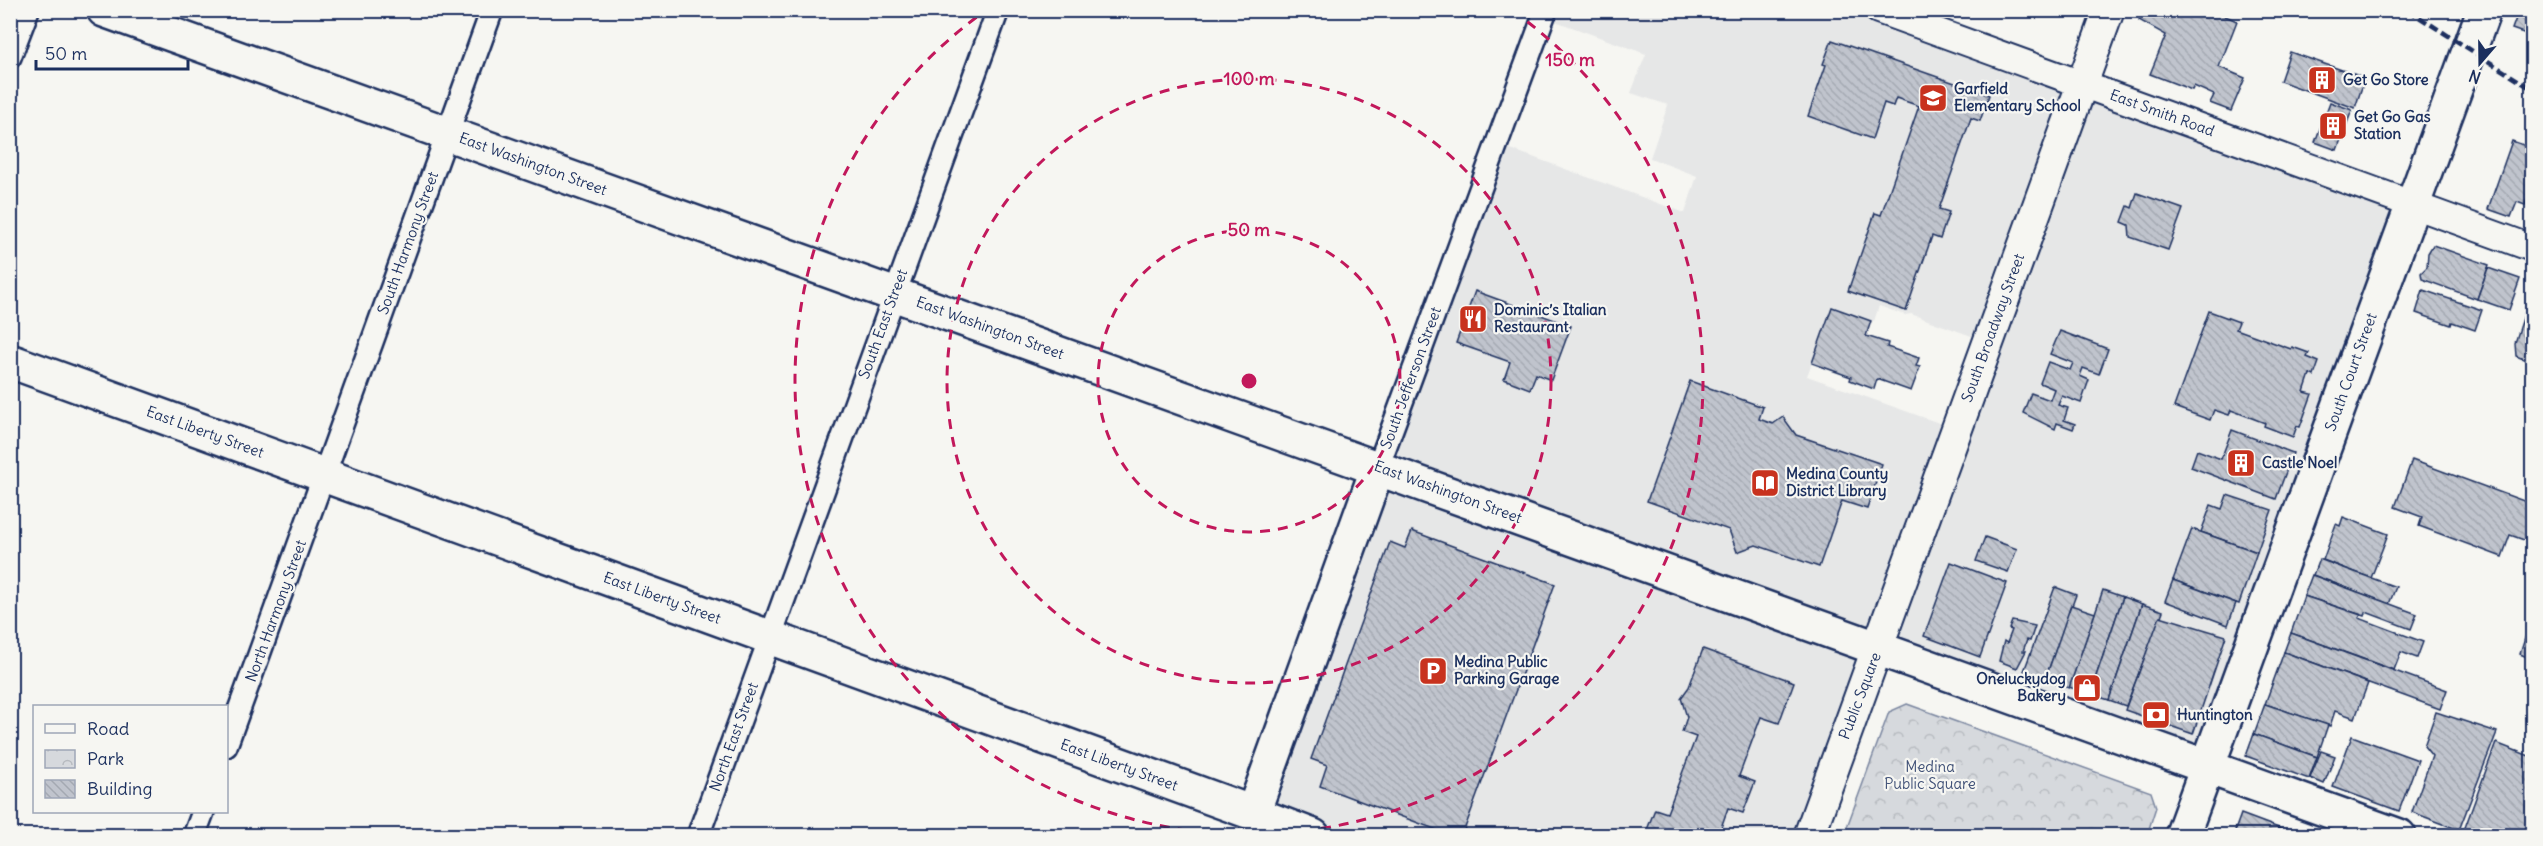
<svg xmlns="http://www.w3.org/2000/svg" width="2543" height="846" font-family="Delius,sans-serif">
<defs>
<pattern id="park-crowns" width="20" height="18" patternUnits="userSpaceOnUse" patternTransform="scale(1.5)"><rect width="20" height="18" fill="#d6d9dd"/><path d="M2 6a3 3 0 1 1 6 0M12 15a3 3 0 1 1 6 0" fill="none" stroke="#b7bbc0"/></pattern>
<pattern id="building-back-hatch" width="6" height="6" patternUnits="userSpaceOnUse" patternTransform="scale(1.5)"><rect width="6" height="6" fill="#c0c4cd"/><path d="M-1 5l2 2M0 0l6 6M5-1l2 2" fill="none" stroke="#a4a9b2"/></pattern>
</defs>
<rect width="100%" height="100%" fill="#f6f6f2"/>
<filter id="ink" filterUnits="userSpaceOnUse"><feTurbulence type="fractalNoise" baseFrequency=".0167" numOctaves="2"/><feDisplacementMap in="SourceGraphic" scale="12" xChannelSelector="R" yChannelSelector="G"/><feConvolveMatrix kernelMatrix="1 2 1 2 8 2 1 2 1" color-interpolation-filters="sRGB"/></filter>
<g filter="url(#ink)">
<path fill="#e6e7e7" fill-rule="evenodd" d="M1546,11H1878L2412,204L2207,767L1877,646L1809,835L1313,836L1253,813L1497,144L1685,213L1697,176L1650,158L1668,105L1631,93L1646,54L1544,17ZM1879,306L1905,315L1911,314L1988,342L1956,429L1807,376L1832,308L1874,321Z"/>
<path fill="url(#park-crowns)" stroke="#78849e" stroke-width="1.5" d="M1907,704L2151,792L2156,807L2147,835H1844L1889,712Z"/>
<g fill="url(#building-back-hatch)" stroke="#1b2f5e" stroke-width="1.5">
<path d="M2143,10H2211L2237,21L2219,67L2245,78L2231,111L2210,103L2214,95L2194,86L2192,90L2150,74L2166,35L2139,20Z"/>
<path d="M2519,10H2532V36L2512,29Z"/>
<path d="M1832,40L1989,95L1980,121L1971,118L1939,209L1949,212L1940,239L1932,236L1906,311L1848,291L1875,213L1881,215L1919,106L1896,98L1893,106L1884,103L1872,139L1808,116L1826,65L1823,64Z"/>
<path d="M2290,52L2365,78L2355,108L2280,81Z"/>
<path d="M2330,102L2352,110L2337,150L2315,142Z"/>
<path d="M2512,141L2532,148L2530,168L2532,169V184L2525,205L2517,202L2511,217L2488,209Z"/>
<path d="M2137,193L2183,209L2168,250L2130,237L2129,225L2122,222L2128,206L2132,208Z"/>
<path d="M2433,245L2489,265L2477,299L2422,279L2421,273L2427,267L2428,253Z"/>
<path d="M2488,268L2520,279L2509,310L2477,299Z"/>
<path d="M2423,290L2482,310L2475,330L2452,322L2451,325L2416,313Z"/>
<path d="M2532,290V361L2531,362L2516,356L2515,343Z"/>
<path d="M1475,291L1571,326L1551,380L1536,374L1530,389L1504,379L1510,362L1456,343Z"/>
<path d="M1832,307L1871,321L1866,336L1888,343L1887,347L1919,358L1916,366L1920,367L1911,391L1877,379L1874,389L1850,380L1851,377L1812,363Z"/>
<path d="M2209,311L2239,322L2236,329L2291,349L2292,347L2309,353L2307,357L2319,362L2314,376L2310,374L2304,392L2312,394L2300,427L2297,426L2293,437L2264,426L2265,423L2231,410L2229,415L2214,410L2210,420L2174,407Z"/>
<path d="M2060,331L2108,349L2099,374L2083,368L2080,376L2089,380L2081,403L2062,396L2058,405L2068,408L2064,420L2075,424L2073,429L2057,423L2055,429L2023,413L2031,393L2050,400L2054,389L2040,383L2048,362L2070,370L2073,363L2050,354Z"/>
<path d="M1690,381L1763,407L1759,419L1773,424L1783,417L1796,435L1882,464L1867,509L1842,501L1819,567L1756,545L1737,552L1729,530L1647,501Z"/>
<path d="M2232,430L2293,453L2276,499L2191,467L2197,450L2221,459Z"/>
<path d="M2412,460L2532,504V526L2527,541L2510,535L2502,557L2419,526L2422,517L2395,507Z"/>
<path d="M2227,495L2272,510L2257,552L2201,532L2211,505L2222,509Z"/>
<path d="M2343,517L2388,534L2371,578L2323,560L2336,524L2340,526Z"/>
<path d="M2192,529L2257,552L2239,604L2173,580Z"/>
<path d="M1412,531L1555,584L1462,836H1453L1320,786L1327,765L1311,759L1390,542L1405,548Z"/>
<path d="M1985,537L2017,549L2008,572L1976,561Z"/>
<path d="M2319,559L2396,587L2389,604L2313,575Z"/>
<path d="M1951,562L2007,583L1980,657L1924,636Z"/>
<path d="M2312,575L2417,614L2411,629L2366,612L2365,616L2304,596Z"/>
<path d="M2173,580L2236,603L2228,625L2165,601Z"/>
<path d="M2055,587L2076,595L2045,679L2024,671Z"/>
<path d="M2103,590L2123,597L2090,694L2069,687Z"/>
<path d="M2304,596L2361,615L2359,618L2423,642L2417,658L2401,652L2394,670L2291,633Z"/>
<path d="M2123,597L2142,604L2109,700L2090,694Z"/>
<path d="M2142,604L2163,611L2126,706L2109,700Z"/>
<path d="M2071,605L2095,613L2069,688L2045,680Z"/>
<path d="M2160,616L2226,636L2193,734L2125,710Z"/>
<path d="M2012,621L2035,626L2030,641L2027,640L2023,651H2026L2017,668L1999,661L2004,641L2007,643L2012,630L2009,629Z"/>
<path d="M2527,632L2532,634V659L2520,654Z"/>
<path d="M2291,633L2447,690L2440,709L2284,652Z"/>
<path d="M1703,649L1794,682L1779,723L1761,717L1739,776L1755,782L1743,813L1728,808L1718,836H1656L1647,830L1655,809L1667,813L1696,737L1682,732L1687,717L1681,698L1689,687Z"/>
<path d="M2284,652L2368,683L2355,718L2335,711L2330,726L2265,704Z"/>
<path d="M2265,704L2328,725L2317,757L2254,734Z"/>
<path d="M2436,712L2497,732L2459,830L2412,812L2432,756L2424,746Z"/>
<path d="M2254,734L2317,757L2309,779L2246,756Z"/>
<path d="M2352,736L2418,760L2399,811L2333,787Z"/>
<path d="M2496,743L2532,757V808L2523,836H2471L2463,833Z"/>
<path d="M2321,751L2335,756L2324,784L2310,778Z"/>
<path d="M2241,814L2300,836H2233Z"/>
<path d="M1038,827L1062,836H1035Z"/>
</g>
<g fill="none" stroke-linecap="round" stroke-linejoin="round">
<g stroke="#1b2f5e" stroke-width="26">
<g id="minor">
<path d="M10,57L28,10"/>
<path d="M1378,467L1546,10"/>
<path d="M226,746L492,10"/>
<path d="M194,836L203,812"/>
<path d="M698,836L998,10"/>
</g>
</g>
<g stroke="#1b2f5e" stroke-width="30">
<path id="tertiary" d="M1878,10L2532,248"/>
</g>
<g stroke="#1b2f5e" stroke-width="34">
<path id="secondary" d="M1809,836L2109,10"/>
</g>
<g stroke="#1b2f5e" stroke-width="38">
<path id="primary" d="M10,361L1253,813"/>
</g>
<g stroke="#1b2f5e" stroke-width="38">
<g id="trunk">
<path d="M104,10L2399,836"/>
<path d="M1313,836L1253,813L1378,467"/>
<path d="M2182,836L2484,10"/>
</g>
</g>
<use href="#minor" stroke="#f6f6f2" stroke-width="21"/>
<use href="#tertiary" stroke="#f6f6f2" stroke-width="26"/>
<use href="#secondary" stroke="#f6f6f2" stroke-width="30"/>
<use href="#primary" stroke="#f6f6f2" stroke-width="33"/>
<use href="#trunk" stroke="#f6f6f2" stroke-width="33"/>
<path stroke="#1b2f5e" stroke-width="4.5" stroke-dasharray="9 4.5" stroke-linecap="butt" d="M2408,10L2532,89"/>
</g>
</g>
<g fill="none" stroke="#c2185b" stroke-width="3" stroke-dasharray="10 8">
<circle cx="1249" cy="381" r="151"/>
<circle cx="1249" cy="381" r="302"/>
<path d="M1513 11A454 454 0 1 1 985 11"/>
</g>
<defs>
<g id="building-square" transform="scale(1.5)"><rect x="-9" y="-9" width="18" height="18" rx="4" fill="#c8321e" stroke="#f6f6f2"/><path d="M-4-6H4V6H1V3H-1V6H-4ZM-2.5-4.3h1.7v1.8h-1.7ZM.8-4.3h1.7v1.8H.8ZM-2.5-1h1.7V.8h-1.7ZM.8-1h1.7V.8H.8Z" fill="#fff"/></g>
<g id="school-square" transform="scale(1.5)"><rect x="-9" y="-9" width="18" height="18" rx="4" fill="#c8321e" stroke="#f6f6f2"/><path d="M0-5L7-2L0 1L-7-2ZM-4 1L0 2.5L4 1V4Q0 6-4 4Z" fill="#fff"/></g>
<g id="restaurant-square" transform="scale(1.5)"><rect x="-9" y="-9" width="18" height="18" rx="4" fill="#c8321e" stroke="#f6f6f2"/><path d="M-5-6h1v4h1v-4h1v4h1v-4h1v5L-1.5 .5V6h-2V.5L-5-1ZM5-6V6H3V1.5H1.5Q1.5-4 5-6Z" fill="#fff"/></g>
<g id="library-square" transform="scale(1.5)"><rect x="-9" y="-9" width="18" height="18" rx="4" fill="#c8321e" stroke="#f6f6f2"/><path d="M-6-4Q-3-5.5-.7-3.5V5Q-3 3-6 4ZM6-4Q3-5.5 .7-3.5V5Q3 3 6 4Z" fill="#fff"/></g>
<g id="parking-square" transform="scale(1.5)"><rect x="-9" y="-9" width="18" height="18" rx="4" fill="#c8321e" stroke="#f6f6f2"/><path d="M-3.5-5.5H1a3.5 3.5 0 0 1 0 7H-1V5.5H-3.5ZM-1-3.4V-.6H.8a1.4 1.4 0 0 0 0-2.8Z" fill="#fff"/></g>
<g id="shop-square" transform="scale(1.5)"><rect x="-9" y="-9" width="18" height="18" rx="4" fill="#c8321e" stroke="#f6f6f2"/><path d="M-5-2.5h2.3a2.7 3.5 0 0 1 5.4 0H5L5.5 6h-11ZM-1.5-2.5h3a1.5 2.3 0 0 0-3 0Z" fill="#fff"/></g>
<g id="bank-square" transform="scale(1.5)"><rect x="-9" y="-9" width="18" height="18" rx="4" fill="#c8321e" stroke="#f6f6f2"/><path d="M-6-4H6V4H-6ZM0-2.3a2.3 2.3 0 1 0 0 4.6a2.3 2.3 0 1 0 0-4.6Z" fill="#fff"/></g>
</defs>
<g fill-rule="evenodd">
<use href="#building-square" x="2322" y="80"/>
<use href="#school-square" x="1933" y="98"/>
<use href="#building-square" x="2333" y="126"/>
<use href="#restaurant-square" x="1473" y="319"/>
<use href="#building-square" x="2241" y="463"/>
<use href="#library-square" x="1765" y="483"/>
<use href="#parking-square" x="1433" y="671"/>
<use href="#shop-square" x="2087" y="688"/>
<use href="#bank-square" x="2156" y="715"/>
</g>
<g text-anchor="middle" stroke-width="4.5" stroke-linejoin="round" paint-order="stroke">
<g font-size="15" font-weight="bold" fill="#1b2f5e" stroke="#f6f6f2" text-anchor="start">
<text x="2343" y="85">Get Go Store</text>
<text x="1954" y="94">Garfield<tspan x="1954" dy="17">Elementary School</tspan></text>
<text x="2354" y="122">Get Go Gas<tspan x="2354" dy="17">Station</tspan></text>
<text x="1494" y="315">Dominic’s Italian<tspan x="1494" dy="17">Restaurant</tspan></text>
<text x="2262" y="468">Castle Noel</text>
<text x="1786" y="479">Medina County<tspan x="1786" dy="17">District Library</tspan></text>
<text x="1454" y="667">Medina Public<tspan x="1454" dy="17">Parking Garage</tspan></text>
<text x="2066" y="684" text-anchor="end">Oneluckydog<tspan x="2066" dy="17">Bakery</tspan></text>
<text x="2177" y="720">Huntington</text>
</g>
<g font-size="15" fill="#1b2f5e" stroke="#f6f6f2">
<text transform="translate(2162 113) rotate(20)" y="5">East Smith Road</text>
<text transform="translate(533 164) rotate(20)" y="5">East Washington Street</text>
<text transform="translate(408 243) rotate(-70)" y="5">South Harmony Street</text>
<text transform="translate(883 324) rotate(-70)" y="5">South East Street</text>
<text transform="translate(990 328) rotate(20)" y="5">East Washington Street</text>
<text transform="translate(1993 328) rotate(-70)" y="5">South Broadway Street</text>
<text transform="translate(2351 372) rotate(-70)" y="5">South Court Street</text>
<text transform="translate(1411 378) rotate(-70)" y="5">South Jefferson Street</text>
<text transform="translate(205 432) rotate(20)" y="5">East Liberty Street</text>
<text transform="translate(1448 492) rotate(20)" y="5">East Washington Street</text>
<text transform="translate(662 598) rotate(20)" y="5">East Liberty Street</text>
<text transform="translate(276 611) rotate(-70)" y="5">North Harmony Street</text>
<text transform="translate(1860 696) rotate(-69)" y="5">Public Square</text>
<text transform="translate(734 737) rotate(-70)" y="5">North East Street</text>
<text transform="translate(1119 765) rotate(20)" y="5">East Liberty Street</text>
</g>
<g font-size="15" fill="#405177" stroke="#f6f6f2">
<text x="1930" y="772">Medina<tspan x="1930" dy="17">Public Square</tspan></text>
</g>
</g>
<circle cx="1249" cy="381" r="9" fill="#c2185b" stroke="#f6f6f2" stroke-width="3"/>
<g font-size="18" text-anchor="middle" font-weight="bold" fill="#c2185b" stroke="#f6f6f2" stroke-width="4.5" stroke-linejoin="round" paint-order="stroke">
<text x="1570" y="66">150 m</text>
<text x="1249" y="85">100 m</text>
<text x="1249" y="236">50 m</text>
</g>
<rect width="2543" height="846" fill="none" stroke="#f6f6f2" stroke-width="36"/>
<rect x="18" y="18" width="2507" height="810" fill="none" stroke="#1b2f5e" stroke-width="2" filter="url(#ink)"/>
<rect x="33" y="705" width="195" height="108" fill="#f6f6f2" stroke="#9ea6b7" stroke-width="1.5"/>
<rect x="45" y="724" width="30" height="9" fill="#f6f6f2" stroke="#9ea6b7" stroke-width="1.5"/>
<text x="87" y="735" font-size="18" fill="#1b2f5e">Road</text>
<rect x="45" y="750" width="30" height="18" fill="url(#park-crowns)" stroke="#9ea6b7" stroke-width="1.5"/>
<text x="87" y="765" font-size="18" fill="#1b2f5e">Park</text>
<rect x="45" y="780" width="30" height="18" fill="url(#building-back-hatch)" stroke="#9ea6b7" stroke-width="1.5"/>
<text x="87" y="795" font-size="18" fill="#1b2f5e">Building</text>
<g transform="translate(2480 63) rotate(200)" stroke="#f6f6f2" stroke-width="4.5" paint-order="stroke">
<path d="M0-4.5L10 22L0 15L-10 22Z" fill="#1b2f5e"/>
<text y="-9" font-size="16" font-weight="bold" text-anchor="middle" fill="#1b2f5e">N</text>
</g>
<path d="M36 60v9h152v-9" fill="none" stroke="#1b2f5e" stroke-width="3"/>
<text x="45" y="60" font-size="18" fill="#1b2f5e" stroke="#f6f6f2" stroke-width="4.5" paint-order="stroke">50 m</text>
</svg>
